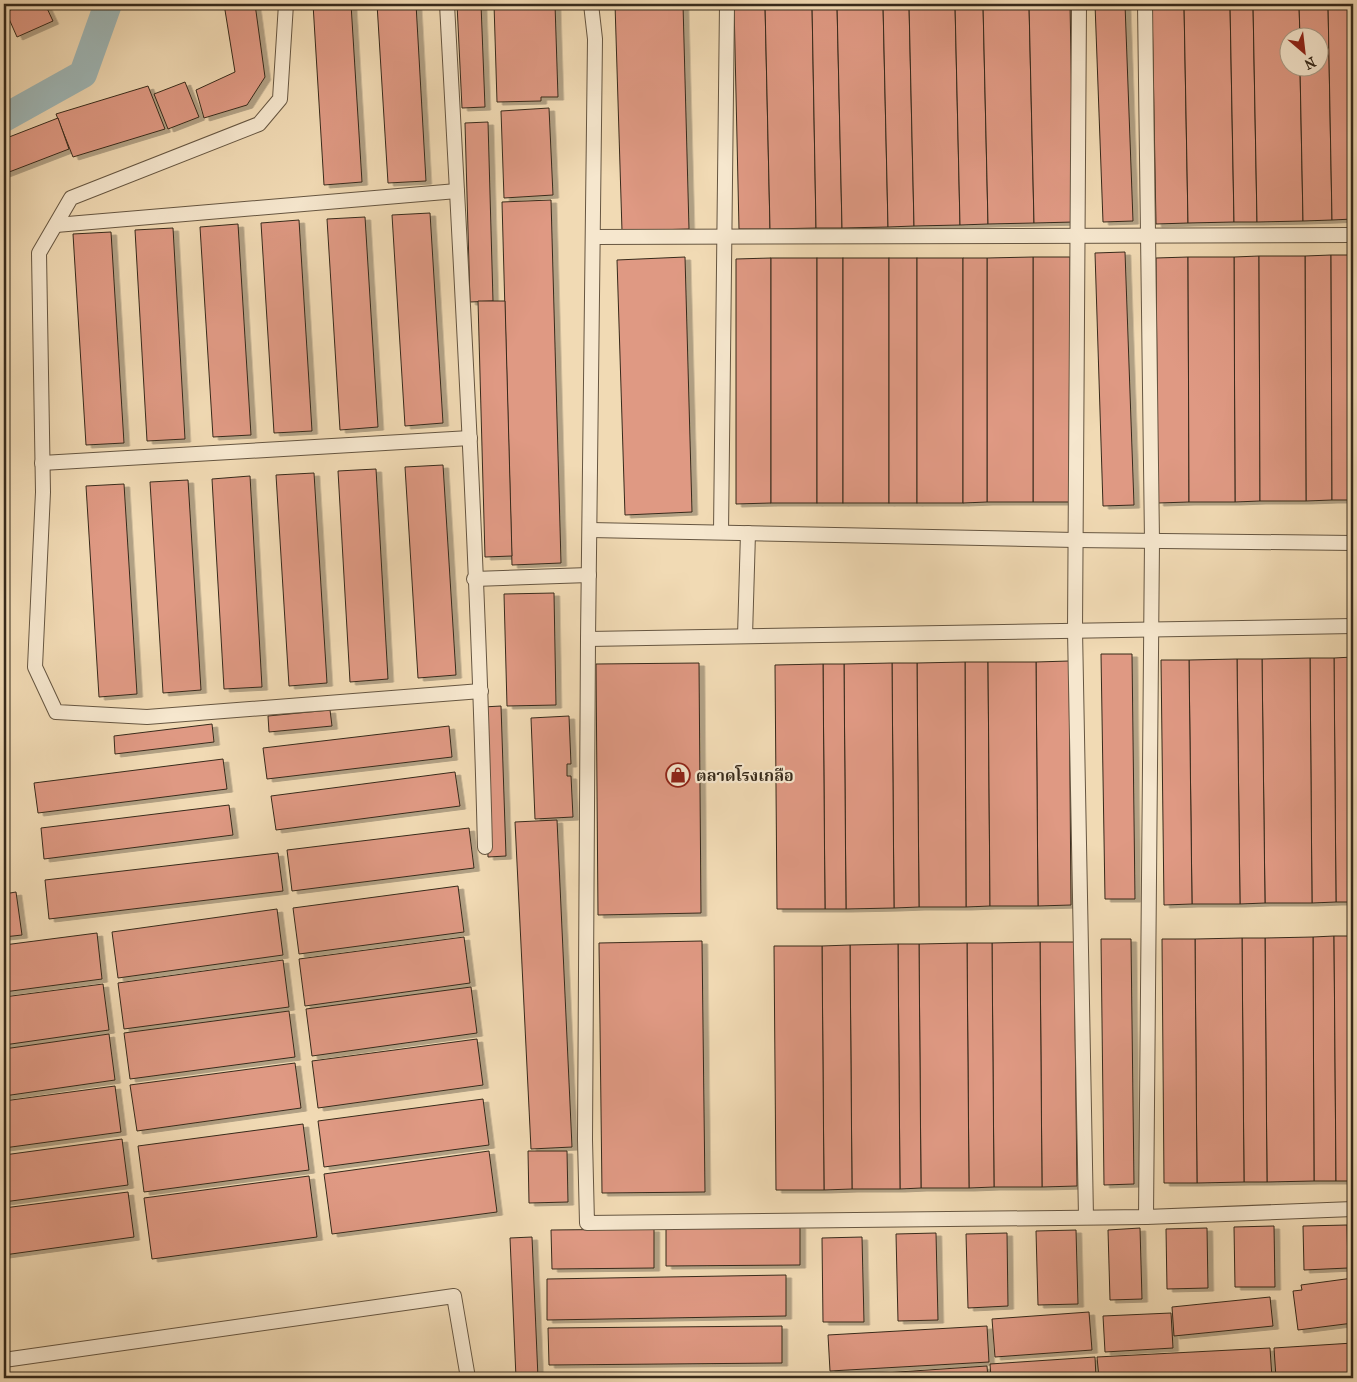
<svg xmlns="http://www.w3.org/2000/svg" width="1357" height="1382" font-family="'IM FELL French Canon','Noto Serif Thai',serif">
<defs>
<filter id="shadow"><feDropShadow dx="5.5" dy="3" stdDeviation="0" flood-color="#0004"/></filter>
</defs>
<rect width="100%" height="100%" fill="#f1dab4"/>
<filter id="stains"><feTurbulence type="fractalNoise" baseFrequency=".004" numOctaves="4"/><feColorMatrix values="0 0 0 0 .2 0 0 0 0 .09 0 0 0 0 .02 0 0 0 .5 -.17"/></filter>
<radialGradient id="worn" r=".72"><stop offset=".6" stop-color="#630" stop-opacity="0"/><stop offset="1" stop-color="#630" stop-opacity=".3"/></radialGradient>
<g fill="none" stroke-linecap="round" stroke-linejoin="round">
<path stroke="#9fb8b8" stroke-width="28" d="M4,118L83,74L108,4"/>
</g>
<g fill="#df9983" stroke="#372a1b" filter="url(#shadow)">
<path d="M4,4H24L6,12Z"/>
<path d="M24,4H45L53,21L17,37L6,12Z"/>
<path d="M224,4H255L265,77L247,105L204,118L196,90L235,72Z"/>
<path d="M313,4H351L362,182L324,185Z"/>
<path d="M377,4H416L426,181L388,183Z"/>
<path d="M457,4H481L485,107L462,108Z"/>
<path d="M494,4H555L558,97H541V101L497,102Z"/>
<path d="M615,4H683L689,229L622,231Z"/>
<path d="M734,4H765L770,229H739Z"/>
<path d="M765,4H812L816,228L770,229Z"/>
<path d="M812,4H837L842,228H816Z"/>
<path d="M837,4H883L888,227L842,228Z"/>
<path d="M883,4H909L914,226L888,227Z"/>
<path d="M909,4H955L960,225L914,226Z"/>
<path d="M955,4H983L988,224L960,225Z"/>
<path d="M983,4H1029L1034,223L988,224Z"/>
<path d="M1029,4H1070L1074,222L1034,223Z"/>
<path d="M1095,4H1125L1133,221L1103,222Z"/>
<path d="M1152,4H1184L1188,223L1156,224Z"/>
<path d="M1184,4H1230L1234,222L1188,223Z"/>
<path d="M1230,4H1253L1257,222H1234Z"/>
<path d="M1253,4H1299L1300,38H1290V68H1300L1303,221L1257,222Z"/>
<path d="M1299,4H1328L1332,220L1303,221L1300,68H1320V38H1300Z"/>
<path d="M1328,4H1353V219L1332,220Z"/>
<path d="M185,82L199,117L168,129L154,94Z"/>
<path d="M148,86L165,129L73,157L56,114Z"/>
<path d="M549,108L553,195L504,198L501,111Z"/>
<path d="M58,118L69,149L4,174V139Z"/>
<path d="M488,122L493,301L470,302L465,123Z"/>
<path d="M551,200L561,563L512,565L502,202Z"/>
<path d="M430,213L443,423L405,426L392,215Z"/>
<path d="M365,217L378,427L340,430L327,219Z"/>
<path d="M299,220L312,431L274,433L261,223Z"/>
<path d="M238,224L251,435L213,437L200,227Z"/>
<path d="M173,228L185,439L147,441L135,230Z"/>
<path d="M111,232L124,443L86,445L73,234Z"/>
<path d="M1125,252L1134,505L1103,506L1095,253Z"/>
<path d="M1331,255L1332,500L1306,501L1305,256Z"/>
<path d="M1331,255H1353V500H1332Z"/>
<path d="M1259,256L1260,501L1235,502L1234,257Z"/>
<path d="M1259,256H1305L1306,501H1260Z"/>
<path d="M685,257L692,512L625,515L617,260Z"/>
<path d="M1033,257H1070L1069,502H1033Z"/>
<path d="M1033,257V502H987V258Z"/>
<path d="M1188,257L1189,502L1158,503L1156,258Z"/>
<path d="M1188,257H1234L1235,502H1189Z"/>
<path d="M771,258V503L736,504V259Z"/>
<rect x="771" y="258" width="46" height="245"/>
<rect x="817" y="258" width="26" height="245"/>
<rect x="843" y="258" width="46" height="245"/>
<rect x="889" y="258" width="28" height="245"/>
<rect x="917" y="258" width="46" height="245"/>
<path d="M963,258H987V502L963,503Z"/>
<path d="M478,301H505L512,556L485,557Z"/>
<path d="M443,465L456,675L418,678L405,467Z"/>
<path d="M376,469L388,679L350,682L338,471Z"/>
<path d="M314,473L327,683L289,686L276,475Z"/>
<path d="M250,476L262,687L224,689L212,479Z"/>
<path d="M188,480L201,690L163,693L150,482Z"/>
<path d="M124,484L137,694L99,697L86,486Z"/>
<path d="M554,593L556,705L507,706L504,594Z"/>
<path d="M1101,654H1132L1135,899H1105Z"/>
<path d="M1353,657V902H1336L1334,658Z"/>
<path d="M1310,658H1334L1336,902L1312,903Z"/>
<path d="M1310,658L1312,903H1265L1262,659Z"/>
<path d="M1237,659H1262L1265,903L1240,904Z"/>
<path d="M1237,659L1240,904H1192L1189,660Z"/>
<path d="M1161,660H1189L1192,904L1164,905Z"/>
<path d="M1069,661L1071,905L1038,906L1036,662Z"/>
<path d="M965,662H988L990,906L966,907Z"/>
<path d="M965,662L966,907H919L917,663Z"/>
<path d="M988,662H1036L1038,906H990Z"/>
<path d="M699,663L701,913L598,915L596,664Z"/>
<path d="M892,663H917L919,907L894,908Z"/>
<path d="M892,663L894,908L846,909L844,664Z"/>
<path d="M823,664H844L846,909H825Z"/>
<path d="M823,664L825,909H777L775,665Z"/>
<path d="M501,706L506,856L488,857L483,707Z"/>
<path d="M330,710L332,726L269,732L268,716Z"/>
<path d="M569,716L571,764H567V776H571L573,817L535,819L531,718Z"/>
<path d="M212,724L214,742L115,754L114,736Z"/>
<path d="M449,726L452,757L267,779L263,748Z"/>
<path d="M223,759L227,789L38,813L34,783Z"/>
<path d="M455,772L460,806L276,830L271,796Z"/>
<path d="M229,805L233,835L44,859L41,828Z"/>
<path d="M557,820L572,1147L531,1149L515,822Z"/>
<path d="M469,828L474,868L292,891L287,850Z"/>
<path d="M278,853L283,891L49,919L45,880Z"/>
<path d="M458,886L464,932L299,954L293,908Z"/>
<path d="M16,892L22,935L4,937V894Z"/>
<path d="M277,909L283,955L118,978L112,932Z"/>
<path d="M97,933L102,979L4,992V945Z"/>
<path d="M1334,936L1336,1181H1314L1313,937Z"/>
<path d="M1334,936H1353V1181H1336Z"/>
<path d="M464,937L470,983L305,1006L299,959Z"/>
<path d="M1313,937L1314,1181L1267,1182L1265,938Z"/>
<path d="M1242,938H1265L1267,1182H1244Z"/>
<path d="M1242,938L1244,1182L1197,1183L1195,939Z"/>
<path d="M1101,939H1131L1134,1184L1104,1185Z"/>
<path d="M1162,939H1195L1197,1183H1164Z"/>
<path d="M702,941L705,1192L602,1193L599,943Z"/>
<path d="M1040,942H1074L1077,1186L1042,1187Z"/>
<path d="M1040,942L1042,1187H994L992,943Z"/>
<path d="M967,943H992L994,1187L969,1188Z"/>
<path d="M967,943L969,1188H921L919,944Z"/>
<path d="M898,944H919L921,1188L900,1189Z"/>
<path d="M898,944L900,1189H852L850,945Z"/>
<path d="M850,945L852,1189L824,1190L822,946Z"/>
<path d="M774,946H822L824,1190H776Z"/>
<path d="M283,960L289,1007L124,1029L118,983Z"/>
<path d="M103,984L109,1030L4,1045V997Z"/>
<path d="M471,987L477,1033L312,1056L306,1009Z"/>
<path d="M289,1011L295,1057L130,1079L124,1033Z"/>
<path d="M109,1034L115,1080L4,1096V1049Z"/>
<path d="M477,1039L483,1085L318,1108L312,1061Z"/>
<path d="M295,1063L301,1108L137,1131L130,1085Z"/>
<path d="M115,1086L121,1132L4,1148V1101Z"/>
<path d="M483,1099L489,1145L324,1167L318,1121Z"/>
<path d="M303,1124L309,1170L144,1192L138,1146Z"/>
<path d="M122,1139L128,1185L4,1202V1155Z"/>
<path d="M489,1151L497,1212L332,1234L324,1174Z"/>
<path d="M528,1151H567L568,1202L529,1203Z"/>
<path d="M309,1176L317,1237L152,1259L144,1198Z"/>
<path d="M128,1192L134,1237L4,1255V1208Z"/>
<path d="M1347,1225L1348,1268L1304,1270L1303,1226Z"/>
<path d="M800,1226V1265L666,1266V1228Z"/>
<path d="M1274,1226L1275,1287H1235L1234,1227Z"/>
<path d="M1140,1228L1142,1299L1110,1300L1108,1230Z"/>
<path d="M1207,1228L1208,1288L1167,1289L1166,1229Z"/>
<path d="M654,1229V1268L552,1269L551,1230Z"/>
<path d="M1076,1230L1078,1304L1038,1305L1036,1231Z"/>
<path d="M936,1233L938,1320L898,1321L896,1234Z"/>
<path d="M1007,1233L1008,1306L968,1308L966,1234Z"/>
<path d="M532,1237L538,1378H516L510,1238Z"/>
<path d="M862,1237L864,1322H823L822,1238Z"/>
<path d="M786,1275V1316L547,1320V1279Z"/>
<path d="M1353,1278V1323L1298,1330L1293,1291L1302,1290L1301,1285Z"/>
<path d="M1270,1297L1273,1326L1174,1336L1172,1307Z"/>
<path d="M1089,1312L1092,1350L995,1357L992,1319Z"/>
<path d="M1171,1313L1173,1348L1105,1352L1103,1316Z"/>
<path d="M782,1326V1363L549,1365L548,1328Z"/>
<path d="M987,1326L989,1362L830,1371L828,1335Z"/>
<path d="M1353,1343V1377L1276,1378L1274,1348Z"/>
<path d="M1270,1348L1272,1378H1099L1097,1357Z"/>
<path d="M1095,1357L1096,1378H991L990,1364Z"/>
<path d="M987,1366L988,1378H839V1376Z"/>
</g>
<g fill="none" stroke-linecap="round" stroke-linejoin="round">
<g stroke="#665641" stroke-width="16">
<g id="service">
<path d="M286,4L280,99L259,124L71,198L39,253L43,492L35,667L56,712L147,717L481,691"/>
<path d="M447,4C462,285 478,566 485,847"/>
<path d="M591,4L595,39L588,639L585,1140L587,1223L1146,1217L1353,1209"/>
<path d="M1079,4L1075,630L1086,1217"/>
<path d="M1145,4L1152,541L1146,1217"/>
<path d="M56,225L457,191"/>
<path d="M593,237L1353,235"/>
<path d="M42,463L470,438"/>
<path d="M590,530L1075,540L1353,543"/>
<path d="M721,532L727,4"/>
<path d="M474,579L589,575"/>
<path d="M745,636L748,533"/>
<path d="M588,639L1353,626"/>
<path d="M4,1360L454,1296L468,1378"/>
</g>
</g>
<use href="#service" stroke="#f6e7ce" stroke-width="14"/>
</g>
<defs>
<g id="shop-ring" transform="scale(1.25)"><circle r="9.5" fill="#f6e7ce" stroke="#8f2418" stroke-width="1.5"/><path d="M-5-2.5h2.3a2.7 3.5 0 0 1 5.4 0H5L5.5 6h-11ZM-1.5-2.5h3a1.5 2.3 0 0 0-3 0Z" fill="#8f2418"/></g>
</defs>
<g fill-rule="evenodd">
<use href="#shop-ring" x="678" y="775"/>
</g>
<g text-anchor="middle" stroke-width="4.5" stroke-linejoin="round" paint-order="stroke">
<g font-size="16" font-weight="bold" fill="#372a1b" stroke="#f6e7ce" text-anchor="start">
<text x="696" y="781">ตลาดโรงเกลือ</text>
</g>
</g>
<rect width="1357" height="1382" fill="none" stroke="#f1dab4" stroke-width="20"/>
<rect x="5" y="5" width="1347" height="1372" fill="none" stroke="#372a1b" stroke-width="2.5"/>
<rect x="10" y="10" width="1337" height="1362" fill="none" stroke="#372a1b"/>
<g transform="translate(1304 52) rotate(152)"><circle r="24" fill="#f6e7ce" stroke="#aa9b86"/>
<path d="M0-4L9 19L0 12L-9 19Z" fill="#8f2418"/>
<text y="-8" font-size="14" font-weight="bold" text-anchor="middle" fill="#372a1b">N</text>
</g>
<rect width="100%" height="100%" filter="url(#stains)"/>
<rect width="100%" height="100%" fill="url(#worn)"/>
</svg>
